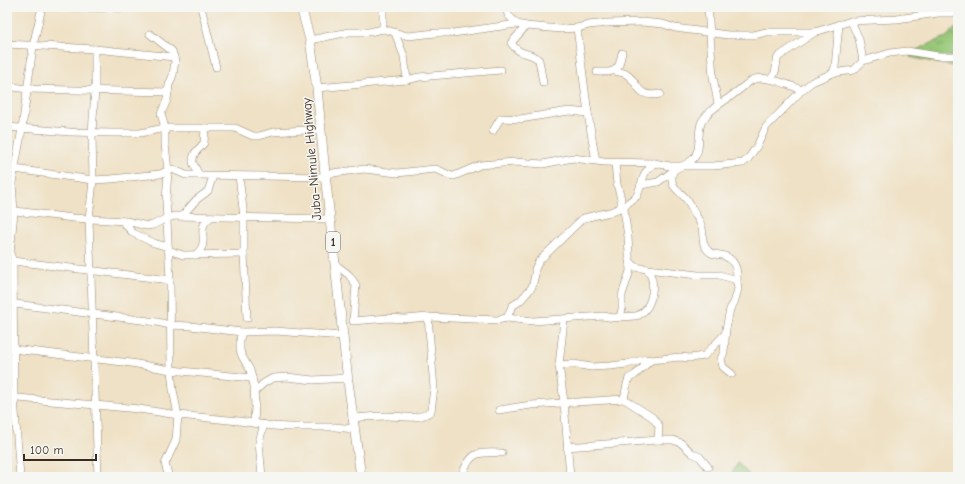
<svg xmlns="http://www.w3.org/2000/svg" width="965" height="484" font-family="'Comic Neue',sans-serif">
<defs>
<pattern id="grass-tufts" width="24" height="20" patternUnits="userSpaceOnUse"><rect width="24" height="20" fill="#96c777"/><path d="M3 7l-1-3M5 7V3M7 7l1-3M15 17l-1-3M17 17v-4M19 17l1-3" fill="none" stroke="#7ca261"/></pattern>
</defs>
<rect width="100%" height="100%" fill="#f6f6f2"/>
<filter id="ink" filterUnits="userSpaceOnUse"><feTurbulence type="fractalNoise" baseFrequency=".025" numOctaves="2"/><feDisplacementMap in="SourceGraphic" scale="8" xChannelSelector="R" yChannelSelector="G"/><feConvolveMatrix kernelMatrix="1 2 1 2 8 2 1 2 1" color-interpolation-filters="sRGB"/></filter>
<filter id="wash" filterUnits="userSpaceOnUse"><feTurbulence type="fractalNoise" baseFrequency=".012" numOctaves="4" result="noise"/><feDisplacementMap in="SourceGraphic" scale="16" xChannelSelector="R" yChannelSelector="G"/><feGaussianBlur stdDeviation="0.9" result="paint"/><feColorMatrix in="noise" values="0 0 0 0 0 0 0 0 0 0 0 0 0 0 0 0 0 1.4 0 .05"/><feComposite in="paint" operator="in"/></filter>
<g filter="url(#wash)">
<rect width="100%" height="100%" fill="#efe1c5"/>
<g fill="url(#grass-tufts)" stroke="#68784a">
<path d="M958,26V67L910,57L914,51L946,37Z"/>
<path d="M738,463L751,477H730Z"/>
</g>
</g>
<g filter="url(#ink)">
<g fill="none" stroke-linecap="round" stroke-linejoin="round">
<g stroke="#958672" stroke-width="8">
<g id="minor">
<path d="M46,7L138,8"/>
<path d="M201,7L216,67"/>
<path d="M383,7V29"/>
<path d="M506,7L508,15L517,24"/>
<path d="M708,7L713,77L718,104"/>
<path d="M851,21L859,39L863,61"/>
<path d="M526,26L511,43C521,57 529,51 539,60L543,83"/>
<path d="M577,28C583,72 587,117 596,160"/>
<path d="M395,33L404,56L407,80"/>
<path d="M150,34L172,51L175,61L173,75L169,85L167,100L161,114L165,128V144L168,171L166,201L170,280L171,370L173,390L178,415L176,440L165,464L169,477"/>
<path d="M310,40L349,32H369L383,29L408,36L436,33H453L517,24L526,26L561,29L577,28L589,25L607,23L642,22L663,24L675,28L728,35H754L766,32H815"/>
<path d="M7,44L95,49L174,57"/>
<path d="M95,49V90L92,133L93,180L89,219L98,477"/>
<path d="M614,71C617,72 621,72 624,73C640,80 634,99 660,94"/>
<path d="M597,72H609L615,70L619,65L622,53"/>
<path d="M833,73L854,70L863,61L890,53L907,51L938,56H958"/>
<path d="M770,79C778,73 775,65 778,57L815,32L851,21L897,19L938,13H958"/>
<path d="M7,86L27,89L168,92"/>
<path d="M317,88L407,80L419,77L501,70"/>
<path d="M7,127L70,132L112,133H140L165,128H235L253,136H259L273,132L321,129"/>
<path d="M493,131L500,119L502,118L520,119L569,111L588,113"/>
<path d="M615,163L617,184L621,199V207"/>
<path d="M7,168L93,180L111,179L160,174L172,169L186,175H199L326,177"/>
<path d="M325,174L364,169L397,173L435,169C442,170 447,176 454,176L480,165L515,162L543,164L573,158L604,162L654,163L670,166H713L743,163L748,159L757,146L766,127L802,90L812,82L833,73L835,67L839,24"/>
<path d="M199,175L193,163V158L195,153L204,143L205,128"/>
<path d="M239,176L244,217V254L247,318"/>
<path d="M641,185L658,182L673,171"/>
<path d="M7,210L73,218L126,221L147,226L153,225L167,218L175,216L330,219"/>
<path d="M182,216L196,200L208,191L213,176"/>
<path d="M122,221L133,233L154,243L168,247"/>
<path d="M168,250L183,255L244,254"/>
<path d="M195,255C213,242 193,229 211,217"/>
<path d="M629,260L635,267L647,269L698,275H719L734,279L737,282L738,289L734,303L730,309L726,329L724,352L721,359L723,367L732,374"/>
<path d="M13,261L170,280"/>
<path d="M335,264L349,275L356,285L353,321L389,318L405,319L428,317L497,320L507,318L512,306L520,301L532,287L535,275V269L539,261L580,221L584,218L610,212L625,206"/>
<path d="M737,282C738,271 736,261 725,256C717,253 712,257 706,248C701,242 704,235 702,228C699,219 693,211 689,203C681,189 668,190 673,171C679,166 687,165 692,160C703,150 696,133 702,121C709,110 720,104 730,97C738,91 745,85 752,80C764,74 790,85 802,90"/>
<path d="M7,303L157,322L170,325L190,326L242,332L275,331L343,336"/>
<path d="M620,317C626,316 634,317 639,315C653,307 657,281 647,269"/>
<path d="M507,318L533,321L603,316L614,318L620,317L622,309V295L630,271L628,237L624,210L625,206L629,202L637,196L645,173L654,163"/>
<path d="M564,320L559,365L564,402L570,477"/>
<path d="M242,332L240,339V350L242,356L250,370L254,386L255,407L254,423"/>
<path d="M13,349L131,363L171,370L252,378"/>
<path d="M559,365L574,364L591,367L610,366L627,364L646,359L651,360L680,357L690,358L704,356L725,334"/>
<path d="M255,391L264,383L273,378L287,377L313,380L348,378"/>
<path d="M7,397L139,409L178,415L239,421L273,426L288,427H335L354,429"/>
<path d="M499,410L531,405L624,399L627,384L629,378L635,375L651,360"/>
<path d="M352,418C364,417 376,416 388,416C402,416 419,421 431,411L434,388L428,317"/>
<path d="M658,440H673L681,443L692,453L700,457L708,467"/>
<path d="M567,447L658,440L659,426L652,417L624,399"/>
<path d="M463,472C473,449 480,453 502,453"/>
<path d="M20,477L14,398L13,261L10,254L14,212L12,183L22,129L33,46L42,7"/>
<path d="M262,477L259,442L264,424"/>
</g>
</g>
<g stroke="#958672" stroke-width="10">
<path id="major" d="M301,7L310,40L317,88L325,174L348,381L361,477"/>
</g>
<use href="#minor" stroke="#fff" stroke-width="7"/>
<use href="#major" stroke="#fff" stroke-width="9"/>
</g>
</g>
<g text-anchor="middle" stroke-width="3" stroke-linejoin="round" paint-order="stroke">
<rect fill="#f6f6f2" stroke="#73675e" stroke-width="1" x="326" y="232" width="14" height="20" rx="3"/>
<g font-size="12" font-weight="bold" fill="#3b2a1e">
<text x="333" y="246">1</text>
</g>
<g font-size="13" fill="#3b2a1e" stroke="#f6f6f2">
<text transform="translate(311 159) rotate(-95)" y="5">Juba–Nimule Highway</text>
</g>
</g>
<rect width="965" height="484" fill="none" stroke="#f6f6f2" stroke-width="24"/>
<path d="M24 454v6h72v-6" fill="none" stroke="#3b2a1e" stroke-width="2"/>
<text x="30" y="454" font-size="12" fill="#3b2a1e" stroke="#f6f6f2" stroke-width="3" paint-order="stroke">100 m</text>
</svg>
